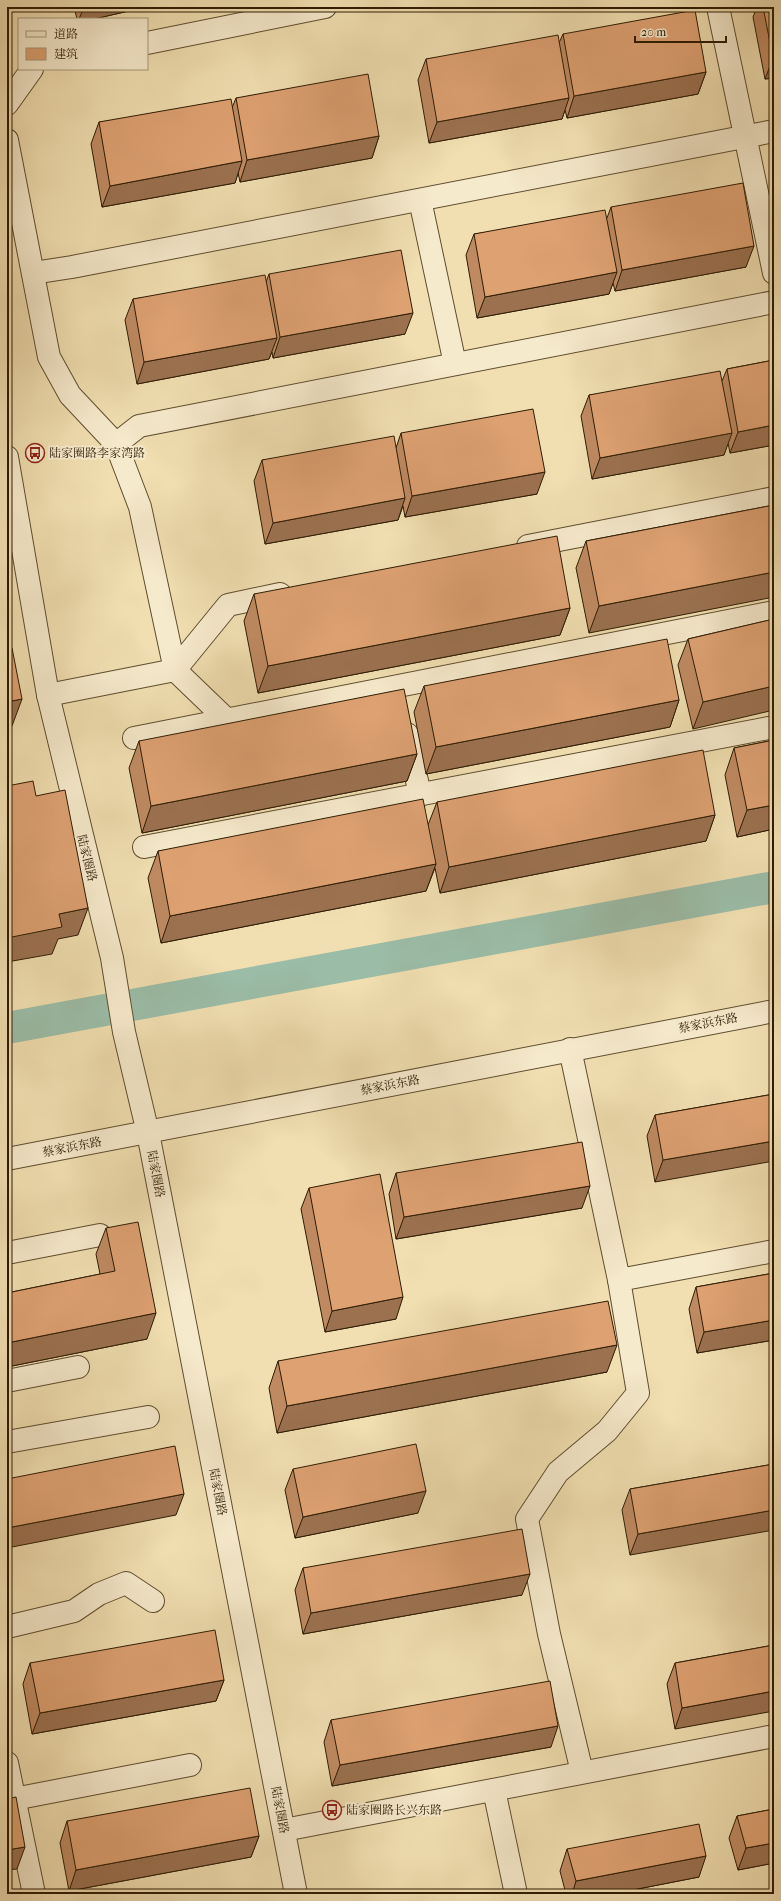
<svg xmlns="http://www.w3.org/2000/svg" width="781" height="1901" font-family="'IM FELL French Canon','Noto Serif SC',serif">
<rect width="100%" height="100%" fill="#f1dfb1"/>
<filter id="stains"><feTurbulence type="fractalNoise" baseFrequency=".005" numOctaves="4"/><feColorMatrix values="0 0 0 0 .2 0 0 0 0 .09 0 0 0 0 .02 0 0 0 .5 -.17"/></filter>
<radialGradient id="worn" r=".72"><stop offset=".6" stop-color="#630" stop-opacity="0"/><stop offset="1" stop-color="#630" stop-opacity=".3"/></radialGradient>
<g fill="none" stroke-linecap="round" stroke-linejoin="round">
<path stroke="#9bbda8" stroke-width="32" d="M7,1028L774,887"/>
<g stroke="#5f4d2f" stroke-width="24">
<g id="minor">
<path d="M718,7L774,273"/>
<path d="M147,43L325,7"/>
<path d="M7,104L32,69"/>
<path d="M7,140L49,357L70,395L116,444L140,507L175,670L48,695"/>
<path d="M420,200L455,364"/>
<path d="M33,273L72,267L774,131"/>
<path d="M116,444L139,426L774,302"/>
<path d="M7,457L48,695L112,958L124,1032L148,1133L296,1894"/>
<path d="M528,546L774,498"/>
<path d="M227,720L175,670L228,605L280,594"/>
<path d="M407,734L420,795"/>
<path d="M134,738L774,612"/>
<path d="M144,847L774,727"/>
<path d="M570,1049L619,1280L774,1251"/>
<path d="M7,1159L774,1011"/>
<path d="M7,1253L100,1235"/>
<path d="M7,1381L78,1367"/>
<path d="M7,1442L148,1417"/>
<path d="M7,1627L74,1611L99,1594L126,1583L153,1601"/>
<path d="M7,1763L34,1894"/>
<path d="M582,1772L549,1634L527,1519L558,1472L607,1431L638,1393L619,1280"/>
<path d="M494,1790L516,1894"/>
<path d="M14,1799L190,1765"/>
<path d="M284,1830L774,1736"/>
</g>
</g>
<use href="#minor" stroke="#f6eacc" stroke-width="22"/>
</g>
<g fill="#bf8a62" stroke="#2e1c04">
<path d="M74,7H146L94,19H77Z"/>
<path d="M757,7H774V78L765,79L753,17Z"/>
<path d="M563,34L706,72L698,94L567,118L565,110L562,119L429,143L418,80L426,59L559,43Z"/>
<path d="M236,98L379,136L372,158L240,182L238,173L235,183L102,207L91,144L99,122L232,108Z"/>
<path d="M611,207L746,267L615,291L613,283L609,294L477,318L466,255L474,234L607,218Z"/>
<path d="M269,274L405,334L273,358L272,352L269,359L137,384L125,320L133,299L266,282Z"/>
<path d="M774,360V445L730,453L728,443L724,455L592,479L581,416L589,395L722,381L727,369Z"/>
<path d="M401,433L537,494L405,517L403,506L398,520L265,544L254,481L262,460L396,448Z"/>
<path d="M774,505L589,633L576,568L586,541Z"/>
<path d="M254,594L570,608L560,635L258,693L244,621Z"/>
<path d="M774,619L693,729L678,665L688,639Z"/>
<path d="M424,686L679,700L670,727L426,774L414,712Z"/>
<path d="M774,740V829L737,837L725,775L734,748Z"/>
<path d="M139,741L417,754L407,781L142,833L129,768Z"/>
<path d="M437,802L715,815L706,841L440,893L435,868L426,891L161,943L148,878L158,851L428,825Z"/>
<path d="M774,1094L655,1182L647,1136L655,1115Z"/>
<path d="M396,1173L582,1208L396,1239L389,1194Z"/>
<path d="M309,1188L396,1319L325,1332L301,1209Z"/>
<path d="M106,1228L147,1339L7,1367V1293L100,1274L96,1254Z"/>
<path d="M774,1273V1340L697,1353L689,1309L696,1287Z"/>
<path d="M278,1361L607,1372L277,1433L269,1388Z"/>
<path d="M774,1464L630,1555L622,1510L630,1489Z"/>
<path d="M293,1469L418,1513L295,1538L285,1490Z"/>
<path d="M303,1568L522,1595L303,1634L295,1590Z"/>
<path d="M774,1645L675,1729L667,1684L675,1663Z"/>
<path d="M30,1663L224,1680L216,1701L32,1734L23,1684Z"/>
<path d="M331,1720L551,1747L332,1786L324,1742Z"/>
<path d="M774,1809V1863L738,1870L729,1838L737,1816Z"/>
<path d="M67,1821L259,1836L251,1857L69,1891L60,1843Z"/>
<path d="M567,1849L699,1877L612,1894H566L560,1871Z"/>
</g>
<g fill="#9b7150" stroke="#2e1c04">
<path d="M84,7H146L94,19H79Z"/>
<path d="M773,58H774V78L765,79Z"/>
<path d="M706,72L698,94L567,118L574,96Z"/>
<path d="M569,98L562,119L429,143L437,122Z"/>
<path d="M379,136L372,158L240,182L247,160Z"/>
<path d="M242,161L235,183L102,207L110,186Z"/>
<path d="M754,246L746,267L615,291L622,270Z"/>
<path d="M617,272L609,294L477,318L485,297Z"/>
<path d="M413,313L405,334L273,358L280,337Z"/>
<path d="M277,338L269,359L137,384L144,362Z"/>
<path d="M774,425V445L730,453L738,432Z"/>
<path d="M732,433L724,455L592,479L600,458Z"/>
<path d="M545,472L537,494L405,517L412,496Z"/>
<path d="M405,498L398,520L265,544L273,523Z"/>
<path d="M774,572V597L589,633L599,606Z"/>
<path d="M570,608L560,635L258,693L268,666Z"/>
<path d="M774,686V710L693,729L703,702Z"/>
<path d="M22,699L12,726L7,727V702Z"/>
<path d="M679,700L670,727L426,774L436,747Z"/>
<path d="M417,754L407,781L142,833L151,806Z"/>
<path d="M774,805V829L737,837L747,810Z"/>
<path d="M715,815L706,841L440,893L449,867Z"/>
<path d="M436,864L426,891L161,943L170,916Z"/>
<path d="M88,908L78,935L58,939L52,954L7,962V938L59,914Z"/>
<path d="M774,1141V1161L655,1182L663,1160Z"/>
<path d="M590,1186L582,1208L396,1239L404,1217Z"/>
<path d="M403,1297L396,1319L325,1332L332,1311Z"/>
<path d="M156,1313L147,1339L7,1367V1343Z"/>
<path d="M774,1320V1340L697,1353L704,1332Z"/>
<path d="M617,1345L607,1372L277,1433L287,1406Z"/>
<path d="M426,1491L418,1513L295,1538L303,1517Z"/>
<path d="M184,1494L176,1515L7,1548V1528Z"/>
<path d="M774,1510V1530L630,1555L638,1534Z"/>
<path d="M530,1574L522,1595L303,1634L311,1613Z"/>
<path d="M224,1680L216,1701L32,1734L40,1713Z"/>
<path d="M774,1691V1711L675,1729L682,1708Z"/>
<path d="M558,1726L551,1747L332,1786L340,1765Z"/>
<path d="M259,1836L251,1857L69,1891L76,1870Z"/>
<path d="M774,1843V1863L738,1870L746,1848Z"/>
<path d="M25,1847L17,1869L7,1870V1850Z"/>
<path d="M706,1856L699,1877L612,1894H572L576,1881Z"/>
</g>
<g fill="#dea172" stroke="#2e1c04">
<path d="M763,7H774V58H773Z"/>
<path d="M695,10L706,72L574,96L563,34Z"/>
<path d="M558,35L569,98L437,122L426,59Z"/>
<path d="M368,74L379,136L247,160L236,98Z"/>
<path d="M231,99L242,161L110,186L99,122Z"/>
<path d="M743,183L754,246L622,270L611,207Z"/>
<path d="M605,210L617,272L485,297L474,234Z"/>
<path d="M401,250L413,313L280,337L269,274Z"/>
<path d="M265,275L277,338L144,362L133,299Z"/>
<path d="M774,360V425L738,432L727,369Z"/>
<path d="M720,371L732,433L600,458L589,395Z"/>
<path d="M533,409L545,472L412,496L401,433Z"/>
<path d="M394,436L405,498L273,523L262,460Z"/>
<path d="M774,505V572L599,606L586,541Z"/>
<path d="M557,536L570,608L268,666L254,594Z"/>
<path d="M774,619V686L703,702L688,639Z"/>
<path d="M667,639L679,700L436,747L424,686Z"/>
<path d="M12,648L22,699L7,702V649Z"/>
<path d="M404,689L417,754L151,806L139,741Z"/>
<path d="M774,740V805L747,810L734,748Z"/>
<path d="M703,750L715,815L449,867L437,802Z"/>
<path d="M33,781L36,796L65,790L88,908L59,914L62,927L7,938V786Z"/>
<path d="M423,799L436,864L170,916L158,851Z"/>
<path d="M774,1094V1141L663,1160L655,1115Z"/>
<path d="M582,1142L590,1186L404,1217L396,1173Z"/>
<path d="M380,1174L403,1297L332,1311L309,1188Z"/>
<path d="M138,1222L156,1313L7,1343V1293L115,1271L106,1228Z"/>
<path d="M774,1273V1320L704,1332L696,1287Z"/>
<path d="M608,1301L617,1345L287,1406L278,1361Z"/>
<path d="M416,1444L426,1491L303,1517L293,1469Z"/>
<path d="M175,1446L184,1494L7,1528V1479Z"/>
<path d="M774,1464V1510L638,1534L630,1489Z"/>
<path d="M522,1529L530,1574L311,1613L303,1568Z"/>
<path d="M215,1630L224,1680L40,1713L30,1663Z"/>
<path d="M774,1645V1691L682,1708L675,1663Z"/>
<path d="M550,1681L558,1726L340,1765L331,1720Z"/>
<path d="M250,1788L259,1836L76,1870L67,1821Z"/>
<path d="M16,1797L25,1847L7,1850V1799Z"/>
<path d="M774,1809V1843L746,1848L737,1816Z"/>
<path d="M699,1824L706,1856L576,1881L567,1849Z"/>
</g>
<defs>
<g id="bus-ring" transform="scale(1)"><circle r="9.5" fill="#f6eacc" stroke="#8f2418" stroke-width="1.5"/><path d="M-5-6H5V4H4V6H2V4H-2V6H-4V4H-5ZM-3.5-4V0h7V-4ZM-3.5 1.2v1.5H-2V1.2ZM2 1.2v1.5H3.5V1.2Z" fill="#8f2418"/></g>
</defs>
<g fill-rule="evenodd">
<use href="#bus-ring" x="35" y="453"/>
<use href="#bus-ring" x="332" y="1810"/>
</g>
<g text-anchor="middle" stroke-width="4" stroke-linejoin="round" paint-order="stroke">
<g font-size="12" fill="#2e1c04" stroke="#f6eacc" text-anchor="start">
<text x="49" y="457">陆家圈路李家湾路</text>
<text x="346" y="1814">陆家圈路长兴东路</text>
</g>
<g font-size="12" fill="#2e1c04" stroke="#f6eacc">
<text transform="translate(87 858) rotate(76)" y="4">陆家圈路</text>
<text transform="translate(708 1023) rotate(-11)" y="4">蔡家浜东路</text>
<text transform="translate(390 1085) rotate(-11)" y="4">蔡家浜东路</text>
<text transform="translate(72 1147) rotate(-11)" y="4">蔡家浜东路</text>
<text transform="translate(156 1174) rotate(79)" y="4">陆家圈路</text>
<text transform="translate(218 1492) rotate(79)" y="4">陆家圈路</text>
<text transform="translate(280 1810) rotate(79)" y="4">陆家圈路</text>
</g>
</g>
<rect width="781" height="1901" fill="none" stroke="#f1dfb1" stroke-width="24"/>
<rect x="8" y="8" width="765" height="1885" fill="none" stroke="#2e1c04" stroke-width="2"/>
<rect x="12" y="12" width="757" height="1877" fill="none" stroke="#2e1c04"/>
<rect x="18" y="18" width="130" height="52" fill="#f6eacc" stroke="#a6987c"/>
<rect x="26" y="31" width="20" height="6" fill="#f6eacc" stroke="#a6987c"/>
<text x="54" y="38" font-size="12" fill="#2e1c04">道路</text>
<rect x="26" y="48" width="20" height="12" fill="#dea172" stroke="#a6987c"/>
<text x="54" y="58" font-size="12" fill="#2e1c04">建筑</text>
<path d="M635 36v6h91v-6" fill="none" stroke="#2e1c04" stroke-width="2"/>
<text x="641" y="36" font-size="12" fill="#2e1c04" stroke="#f6eacc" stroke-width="3" paint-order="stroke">20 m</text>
<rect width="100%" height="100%" filter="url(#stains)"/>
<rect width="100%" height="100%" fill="url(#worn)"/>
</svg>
